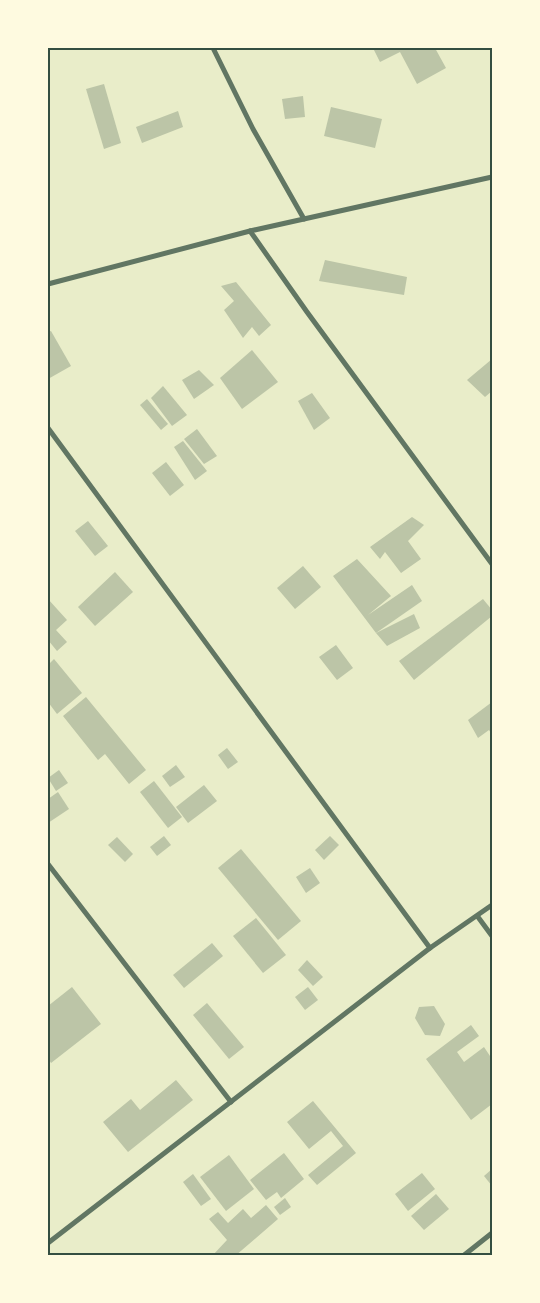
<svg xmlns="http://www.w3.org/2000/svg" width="540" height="1303" font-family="Inter,sans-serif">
<rect width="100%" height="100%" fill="#e9edc9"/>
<g fill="#bcc5a7">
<path d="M373,48H435L446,68L417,84L400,52L380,62Z"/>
<path d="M104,84L121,143L104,149L86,89Z"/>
<path d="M303,96L305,117L285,119L282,99Z"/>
<path d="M331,107L382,119L375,148L324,136Z"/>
<path d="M178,111L183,127L142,143L136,127Z"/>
<path d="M325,260L407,277L404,295L319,281Z"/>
<path d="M236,282L271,325L259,336L252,327L243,338L224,310L234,301L221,286Z"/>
<path d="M51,331L71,366L48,379V332Z"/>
<path d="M252,350L278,382L242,409L220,378Z"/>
<path d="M492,359V391L485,397L467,380Z"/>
<path d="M199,370L214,385L194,399L182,380Z"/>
<path d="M163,386L187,415L172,426L151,398Z"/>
<path d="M312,393L330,418L314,430L298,401Z"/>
<path d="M147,399L168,424L161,430L140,405Z"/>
<path d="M197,429L217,456L204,464L184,439Z"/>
<path d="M183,441L207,471L195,480L174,447Z"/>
<path d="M166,462L184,485L170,496L152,473Z"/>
<path d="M412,517L424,525L408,541L421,559L401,573L385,552L380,559L370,547Z"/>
<path d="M88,521L108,546L95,556L75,531Z"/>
<path d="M357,559L391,596L368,615L412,585L422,601L376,633L333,576Z"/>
<path d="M303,566L321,587L295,609L277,588Z"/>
<path d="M115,572L133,592L95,626L78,607Z"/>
<path d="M48,599L67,620L56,630L67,642L57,651L48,640Z"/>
<path d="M483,599L492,610V616L414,680L399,661Z"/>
<path d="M414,614L420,628L387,646L376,633Z"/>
<path d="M336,645L353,668L337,680L319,657Z"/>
<path d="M54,659L82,693L57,714L48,702V665Z"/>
<path d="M86,697L146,770L129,784L105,754L98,760L63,716Z"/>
<path d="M492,702V735L489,730L478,738L468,720Z"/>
<path d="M227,748L238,762L228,769L218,755Z"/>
<path d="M176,765L185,777L170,787L162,776Z"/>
<path d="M59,770L68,783L56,791L48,778Z"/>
<path d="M154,781L182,817L168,828L140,792Z"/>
<path d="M204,785L217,801L188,823L176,807Z"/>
<path d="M58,792L69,809L48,823V799Z"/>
<path d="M164,836L171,845L157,856L150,847Z"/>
<path d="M330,836L339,845L324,860L315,850Z"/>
<path d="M117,837L133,854L125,862L108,845Z"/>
<path d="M241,849L301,921L278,940L218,868Z"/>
<path d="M310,868L320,883L306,893L296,877Z"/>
<path d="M256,918L286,955L263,973L233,936Z"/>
<path d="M212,943L223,956L184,988L173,975Z"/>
<path d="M307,960L323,977L313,986L298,970Z"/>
<path d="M72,987L101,1024L51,1063L48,1058V1006Z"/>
<path d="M308,987L318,1000L305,1010L295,997Z"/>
<path d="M207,1003L244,1047L229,1059L193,1015Z"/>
<path d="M434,1006L445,1024L440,1036L425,1035L415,1018L419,1007Z"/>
<path d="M471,1025L479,1036L457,1052L464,1062L484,1047L492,1059V1104L471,1120L426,1059Z"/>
<path d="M176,1080L193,1100L128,1152L103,1122L131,1099L140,1110Z"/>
<path d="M313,1101L356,1153L317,1185L308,1175L343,1146L331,1131L309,1149L287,1122Z"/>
<path d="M284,1153L304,1179L281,1198L277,1192L266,1200L250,1180Z"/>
<path d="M229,1155L254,1189L226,1211L200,1177Z"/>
<path d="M492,1169V1186L484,1176Z"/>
<path d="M422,1173L435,1189L408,1211L395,1194Z"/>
<path d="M193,1174L211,1199L201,1206L183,1182Z"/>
<path d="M436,1194L449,1209L424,1230L411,1216Z"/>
<path d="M285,1198L291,1207L280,1215L274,1207Z"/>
<path d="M266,1205L278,1219L235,1256H212L227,1240L209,1219L218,1212L228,1223L243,1209L251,1218Z"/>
</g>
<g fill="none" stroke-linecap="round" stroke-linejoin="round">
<g stroke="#617663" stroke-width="5">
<path d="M213,48L253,129L304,219"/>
<path d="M250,231L307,312L492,564"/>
<path d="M48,284L250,231L492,177"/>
<path d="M48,428L430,948"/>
<path d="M48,864L231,1102"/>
<path d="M478,917L492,936"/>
<path d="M48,1243L430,948L492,905"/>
<path d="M463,1256L492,1233"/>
</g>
</g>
<rect width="540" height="1303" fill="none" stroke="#fefae0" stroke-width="98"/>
<rect x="49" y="49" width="442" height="1205" fill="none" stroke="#344e41" stroke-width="2"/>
</svg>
